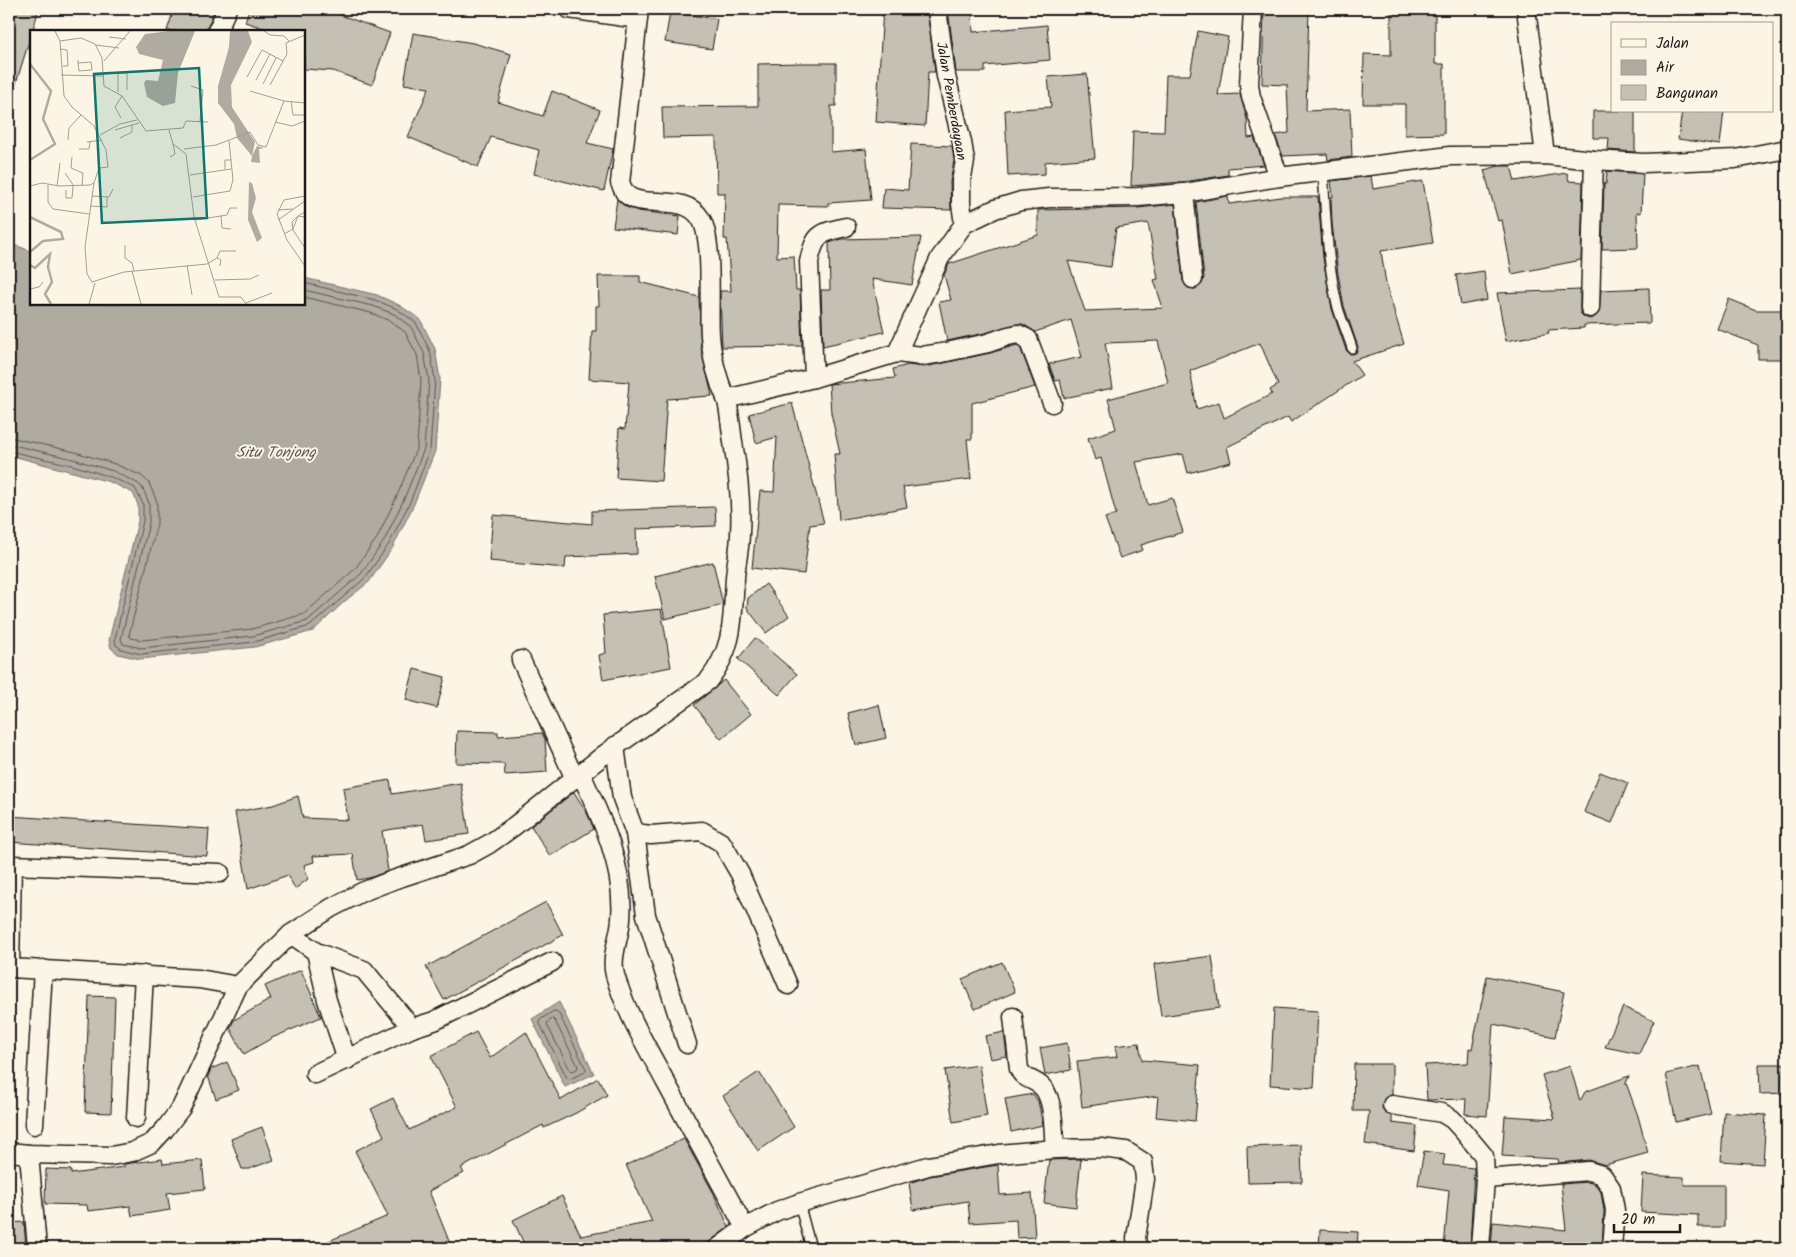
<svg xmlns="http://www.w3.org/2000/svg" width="1796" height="1257" font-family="Kalam,sans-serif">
<rect width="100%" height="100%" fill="#fcf5e5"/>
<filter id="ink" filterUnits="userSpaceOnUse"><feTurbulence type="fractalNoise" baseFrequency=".02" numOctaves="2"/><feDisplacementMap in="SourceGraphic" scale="10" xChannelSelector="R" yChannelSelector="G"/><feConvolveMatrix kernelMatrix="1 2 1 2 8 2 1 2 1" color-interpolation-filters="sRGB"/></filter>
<g filter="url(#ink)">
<g fill="#b0aba1" stroke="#75726c">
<path d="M9,243L31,251V304H304V278L377,295L399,305L420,319L435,349L440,379L435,451L414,504L393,547L369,582L345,601L313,631L255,647L140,659L118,654L111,648L109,640L138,521V505L133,493L110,482L9,455Z"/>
<path d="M559,1002L594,1074L565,1087L532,1019Z"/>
</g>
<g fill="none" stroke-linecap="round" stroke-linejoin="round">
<g stroke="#575551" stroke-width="1">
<path d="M9,437L75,452L115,464L142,476L149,483L157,502V524L129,635L131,638L142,640L252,629L304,614L355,569L377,538L397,496L417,447L421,380L417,355L405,332L390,321L371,313L304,297"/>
<path d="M9,444L73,459L113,471L137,483L142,487L149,503V523L121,639L123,644L141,648L253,636L307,621L361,574L384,541L404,499L424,449L429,380L424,353L411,327L394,314L373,306L304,290"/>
<path d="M9,451L72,465L111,477L135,488L143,504V521L115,639L116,645L121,649L141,654L254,642L310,626L365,578L389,544L410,502L430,450L435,380L430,351L416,323L397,309L375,300L304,283"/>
<path d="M554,1011L558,1012L586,1069L585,1072L570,1079L567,1078L539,1022L540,1020Z"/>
<path d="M553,1019L555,1021L578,1066L577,1069L573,1071L570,1070L547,1025L548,1022Z"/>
</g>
</g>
<g fill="#c4c0b3" stroke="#1c1c1c" fill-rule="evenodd">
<path d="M9,9H39L13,93H9Z"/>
<path d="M174,9H215L206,31H167Z"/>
<path d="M249,9H336L335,13L390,33L372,85L333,71L304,69V31H272L245,22Z"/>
<path d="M883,9H927L935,72H928L925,126L876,122Z"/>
<path d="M948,9H972L973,32L1047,25L1050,60L985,66V72H956Z"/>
<path d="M1264,9H1309L1306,111L1350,109L1352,157L1328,160L1327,154L1283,156L1275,135L1289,133L1287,85L1262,84Z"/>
<path d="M1391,9H1435V64H1444V134L1405,135V104H1363L1364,54L1391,55Z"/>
<path d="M670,12L717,19L712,49L665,42Z"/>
<path d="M1198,31L1228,37L1218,95L1240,94L1247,119L1248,138L1254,137L1264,165L1228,168V175L1183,182L1131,186L1133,131L1164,132L1166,75H1190Z"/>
<path d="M413,33L473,43L511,54L498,102L543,116L552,91L600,110L587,143L613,149L604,191L534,174L539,150L491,137L478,167L408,137L429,88L404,84Z"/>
<path d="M801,63H836V106H831V152L866,149L871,200L828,203V206L778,205L777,257L794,256L796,290H800L802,346L722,347L720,291H731L727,239H724L725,193H717L716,137L663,138L662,107L758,106V64Z"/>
<path d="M1087,74L1095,158L1045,162V174L1008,176L1005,110L1051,107L1048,77Z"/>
<path d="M1593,111H1635V152L1608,150L1609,138H1593Z"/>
<path d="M1682,111H1724L1720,145L1678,139Z"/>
<path d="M911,144L952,146L954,161L950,182L951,210L882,208L884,188L908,190Z"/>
<path d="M1499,166H1511L1515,181L1567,173L1569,181L1583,182L1581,260L1512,274L1502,220L1498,221L1484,170Z"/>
<path d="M1607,171L1643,174L1641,213L1637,212L1638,248L1602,249L1604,184H1606Z"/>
<path d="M1371,176L1373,189L1423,181L1433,243L1381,251L1386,284L1404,344L1352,361L1362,375L1291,422L1288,417L1227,447L1231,462L1188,473L1183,454L1136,462L1148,505L1172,498L1183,532L1141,545L1143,550L1120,558L1105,518L1116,514L1101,458L1095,460L1088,438L1116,429L1108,399L1168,383L1158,341L1105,343L1113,388L1064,398L1060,380L1055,381L1049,364L1082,357L1071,320L1035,332L1023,324H1016L985,333L947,341L939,302L951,300L944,275L949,264L1038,235V210L1138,208L1175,204L1183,281L1188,288L1195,289L1202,284L1204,278L1196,202L1228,196L1229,204L1281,197H1318L1323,258L1332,309L1346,350L1350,354H1353L1357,352L1358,347L1344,306L1338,274L1332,223L1331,197H1333L1331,181ZM1148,223L1158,279L1154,280L1163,308L1085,311L1068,261L1111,267L1116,228ZM1260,343L1278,385L1270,390L1272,394L1224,418L1219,402L1197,409L1190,371Z"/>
<path d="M617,199L626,207L638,211L680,216L678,235L613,227Z"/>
<path d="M921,237L912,285L872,279L884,332L823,346L821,290H830L829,243L842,239Z"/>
<path d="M1484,271L1487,300L1461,305L1456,275Z"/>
<path d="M598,276H640V282L699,297L701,348L712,396L667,399L661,481L616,478L619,428L625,429L629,382L589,379L592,331H596V306H599Z"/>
<path d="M1649,288L1650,323L1584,325V328L1548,330L1549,333L1506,341L1497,293L1580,290V313L1584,317L1590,319L1595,317L1599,313L1601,290Z"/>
<path d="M1729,299L1756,310H1787V359H1758V345L1717,329Z"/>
<path d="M1017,345L1020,347L1035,387L972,403V439H967L971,479L903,487L907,507L839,520L834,454H840L831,413L829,384L895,378L893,369L908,365L923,367L944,363L990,353Z"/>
<path d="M792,403L824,523L810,525L804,574L752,568L760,491L774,492L777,437L756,443L749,414Z"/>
<path d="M715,507L716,526L636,529L637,554L566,557L565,568L489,561L493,515L592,524V511Z"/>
<path d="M713,562L723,605L665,619L655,576Z"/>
<path d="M766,584L789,616L766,633L747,608L748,598Z"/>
<path d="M661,609L671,667L603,680L599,655L606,653L603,615Z"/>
<path d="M755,638L797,674L779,695L738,659Z"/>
<path d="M414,669L445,677L437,708L406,700Z"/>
<path d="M724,680L751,714L721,739L694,705Z"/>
<path d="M879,705L886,738L856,745L848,713Z"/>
<path d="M457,731L498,732V736L542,733L545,739L547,772L505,775L504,764L456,763Z"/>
<path d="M1600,772L1628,783L1612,823L1584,812Z"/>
<path d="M390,780L392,794L461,783L469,834L426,840L423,824L382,831L388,871L369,878L357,880L353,854L313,856L314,862L304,865L308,879L295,889L288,875L248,889L235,812L273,805L298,796L303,818L348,820L343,788Z"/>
<path d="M574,792L587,813L594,829L550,856L531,826Z"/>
<path d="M9,816L209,829L207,856L9,842Z"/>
<path d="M546,902L563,935L444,1000L426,967Z"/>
<path d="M1212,956L1219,1008L1161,1016L1154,964Z"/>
<path d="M1002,962L1015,992L975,1009L962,979Z"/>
<path d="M301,970L321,1017L272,1038L244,1054L230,1028L234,1020L271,999L265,986Z"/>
<path d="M1487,976L1564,992L1555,1037L1493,1024L1487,1116L1465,1114L1466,1099L1427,1100L1425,1065L1468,1063L1469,1048L1472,1049Z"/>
<path d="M89,996L115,997L111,1113L85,1112Z"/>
<path d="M1623,1007L1654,1021L1639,1054L1605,1047Z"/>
<path d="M1274,1008L1318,1011L1314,1088L1270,1085Z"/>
<path d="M476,1032L490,1058L526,1032L561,1100L598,1078L607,1095L576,1113L544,1128L543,1125L461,1168L464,1173L429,1191L449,1241L431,1248H312L388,1216L355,1151L384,1136L371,1109L393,1098L409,1130L457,1107L431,1056Z"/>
<path d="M1004,1032L1007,1056L990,1059L985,1036Z"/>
<path d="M1067,1043L1071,1070L1045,1075L1040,1048Z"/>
<path d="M1139,1043L1142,1060L1200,1065L1195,1121L1156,1117L1158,1096L1082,1107L1077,1061L1117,1057L1115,1046Z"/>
<path d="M227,1062L239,1090L216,1099L208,1076L211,1069Z"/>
<path d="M1354,1064H1392V1095L1384,1099L1382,1108L1386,1114L1392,1116V1123L1417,1126L1414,1151L1365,1144L1369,1111H1353Z"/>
<path d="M1759,1064H1787V1093L1760,1094Z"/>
<path d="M979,1065L987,1116L953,1122L945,1070Z"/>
<path d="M1570,1066L1580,1101L1585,1092L1629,1076L1626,1083L1638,1116L1648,1153L1605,1165L1589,1160L1559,1163L1558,1159L1502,1156L1505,1116L1555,1119L1542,1075Z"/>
<path d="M1700,1066L1711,1114L1676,1122L1666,1074Z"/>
<path d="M759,1072L794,1127L758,1151L723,1096Z"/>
<path d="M1033,1094L1038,1101L1043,1125L1011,1132L1005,1099Z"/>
<path d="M1724,1112L1766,1115L1763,1164L1721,1161Z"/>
<path d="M262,1127L274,1160L249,1169H242L231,1139Z"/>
<path d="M684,1139L712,1190L729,1227L709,1242L696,1248H526L513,1220L562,1196L581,1236L652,1222L626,1165Z"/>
<path d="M1301,1145L1302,1182L1248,1183L1247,1147Z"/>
<path d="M1424,1151L1445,1154L1443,1165L1474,1168L1470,1248H1444L1449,1190L1418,1185Z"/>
<path d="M162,1159L163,1164L202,1160L205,1189L167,1193L170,1210L132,1216L130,1206L88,1211L87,1205L45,1204L46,1169L71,1170V1174L124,1167V1164Z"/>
<path d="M1081,1159L1076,1207L1044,1203L1049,1160Z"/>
<path d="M998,1165L1000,1195L1032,1193L1035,1237L1017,1238L1016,1220L970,1223L968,1201L913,1210L909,1183L930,1176Z"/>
<path d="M1643,1175L1684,1177V1185H1724V1227H1698V1215L1641,1212Z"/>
<path d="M1588,1182L1595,1184L1601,1192L1604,1211L1602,1248H1491L1493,1222L1566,1230L1561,1184Z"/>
<path d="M24,1222L26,1248H9V1223Z"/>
<path d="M1320,1230L1358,1232L1357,1248H1319Z"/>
</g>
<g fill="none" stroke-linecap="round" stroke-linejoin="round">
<g stroke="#1c1c1c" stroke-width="12">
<g id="lane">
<path d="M1323,172C1326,217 1327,264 1338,308C1342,321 1348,335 1352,348"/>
<path d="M799,1203L811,1248"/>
</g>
</g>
<g stroke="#1c1c1c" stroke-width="21">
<g id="street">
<path d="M569,9L638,19"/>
<path d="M937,9L946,76L962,142L965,161L961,182V204L964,224"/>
<path d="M1253,9L1249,85L1251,97L1279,177"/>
<path d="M1526,9L1545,155"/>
<path d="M217,31L227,9"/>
<path d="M1184,193L1193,279"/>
<path d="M1590,308L1594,160"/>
<path d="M897,353L922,356L942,353L988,343L1008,336L1018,334L1028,339L1052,403"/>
<path d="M814,378L809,262C815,234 819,233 846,227"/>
<path d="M726,399L814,378L897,353L940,258L964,224L995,209L1021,201L1049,198L1138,197L1184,193L1279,177L1450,156L1545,155L1594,160L1644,163L1735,159L1787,149"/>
<path d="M521,660L575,779"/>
<path d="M615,746L622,798L635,833L651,835L702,831L722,843L740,874L788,985"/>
<path d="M581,774C602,819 625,868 621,919C620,937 610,957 615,975C626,1013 647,1047 665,1081C692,1130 718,1179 745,1228"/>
<path d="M635,833L646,915L687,1044"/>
<path d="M220,873L12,865L10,968L199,979L238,986"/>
<path d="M291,934L316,952L364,970L412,1028L434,1021L552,962"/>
<path d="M316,952L327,1000L347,1060"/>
<path d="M1013,1017L1019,1069C1023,1079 1033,1079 1040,1085C1055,1096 1053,1132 1055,1149"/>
<path d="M315,1074L412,1028"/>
<path d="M1392,1105L1442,1113L1452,1119L1464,1132L1484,1156L1485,1179L1480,1248"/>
<path d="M136,1118L144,975"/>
<path d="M34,1125L43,969"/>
<path d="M9,1152L29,1154L111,1156L132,1152L152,1143L165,1129L181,1108L238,986L291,934L331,908L362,892L393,880L469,855L489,844L513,827L605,754L708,681C735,647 732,619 735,578C736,563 740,548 740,533C742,502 738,472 733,442C731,429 730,415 727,401C725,394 721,387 719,380C714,365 711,350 710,335C708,307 714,241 701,219C684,191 641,211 625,193C623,190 622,186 620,183L639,9"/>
<path d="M29,1154L37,1248"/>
<path d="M1485,1179L1589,1171L1602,1175L1611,1188L1615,1210L1612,1248"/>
<path d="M718,1248L745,1228L777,1211L799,1203L928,1166L999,1154L1055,1149L1101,1148L1126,1151L1143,1162L1145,1179L1136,1238L1138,1248"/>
</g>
</g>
<use href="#lane" stroke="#fcf5e5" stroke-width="9"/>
<use href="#street" stroke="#fcf5e5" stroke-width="18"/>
</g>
</g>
<g text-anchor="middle" stroke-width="4" stroke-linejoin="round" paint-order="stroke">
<g font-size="14" fill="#1c1c1c" stroke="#fcf5e5">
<text transform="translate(952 101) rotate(80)" y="5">Jalan Pemberdayaan</text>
</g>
<g font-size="15" font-style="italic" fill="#575551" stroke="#fcf5e5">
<text x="276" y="457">Situ Tonjong</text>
</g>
</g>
<g transform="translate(30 30)">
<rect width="275" height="275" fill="#fcf5e5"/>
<path d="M140,1H165L148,43L145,73L133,76L117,67L114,53L116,50L128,51L133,30L109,24L106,17L115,4ZM200,1H218L222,12L201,55L202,77L225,112L222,126L227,116L234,118L229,119L230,133L221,132L222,126L207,108L204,94L188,73V56L199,17ZM219,152L222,153L226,168L222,182L232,208L227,212L218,190Z" fill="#b0aba1"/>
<path fill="none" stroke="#b0aba1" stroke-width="2.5" d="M0,34L21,61L13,89L25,114L0,130M0,187L31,202L33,209L13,211L0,222M0,235L5,238L20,224L18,237L22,252L15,264L21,274"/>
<path fill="none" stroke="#a29e95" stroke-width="1" d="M234,1L240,5L254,6L259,11M79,7L96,9M30,11L51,8L65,14L72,28L74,56L92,66L116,101L153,98L156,91L178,92M66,15L89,18M30,19L37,20L38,36H33M48,30V33L49,41L62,40L61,32L48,33M74,31L100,1M31,45L73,46M217,47L232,20L253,31M226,50L240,24M233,54L246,28M240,55L257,24L256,13L275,5M161,56L173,60L170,91M220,61L254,71M88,62V43H97V60M261,71L263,85H275M91,88L85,77L92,66M245,92L262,96L275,91M85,100L102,95M139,100L143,114L156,124L164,187L189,267H211L216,274M70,105L90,94L107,90M90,108L102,102V95L109,93M38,110L39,98L51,85M57,112L72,110M49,119H59L60,112M154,119L186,115L220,102L228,115L236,117L254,71L275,73M42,127L41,138L53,143L52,156M140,127L145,124L143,114M195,139V130H201M35,143L44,156M160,145L201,139M64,153L55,217L57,244L62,252L94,242L177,234L187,228L191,230L190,236M18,155V172L23,179L59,184M0,156L12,153L29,156L60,155L64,153L69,138L78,137L76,120L64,96L42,77L34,66L30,11L25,1M27,156L30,133M36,160V168H42L43,156M62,166L79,167L83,159M275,166L254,170L247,184L257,210L275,236M163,167L200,161L203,150L199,111M60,176L77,177V167M248,180L263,179M191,186L192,198L201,199M275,187L268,186L262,192L263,200L275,218M165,190L197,185L200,178H207M248,190L275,171M254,204L263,199L268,186L275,182M95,215V228L102,233L104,241M187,228L190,221H206M157,235L162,265M102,241L111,274M185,250L220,249L229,245M0,259L9,257L13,252M216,273L242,263M59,274L65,253"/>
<path fill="#0f766e" fill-opacity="0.15" stroke="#0f766e" stroke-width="2.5" d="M169,38L177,188L72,193L64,44Z"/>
<rect width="275" height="275" fill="none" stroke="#1c1c1c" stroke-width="2.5"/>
</g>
<rect width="1796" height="1257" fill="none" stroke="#fcf5e5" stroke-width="30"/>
<rect x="15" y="15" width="1766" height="1227" fill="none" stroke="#1c1c1c" stroke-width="2" filter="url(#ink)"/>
<rect x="1611" y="22" width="162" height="90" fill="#fcf5e5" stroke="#a29e95"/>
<rect x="1621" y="39" width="25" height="8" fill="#fcf5e5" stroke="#a29e95"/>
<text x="1656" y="48" font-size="15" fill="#1c1c1c">Jalan</text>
<rect x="1621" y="60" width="25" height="15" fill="#b0aba1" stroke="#a29e95"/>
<text x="1656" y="72" font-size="15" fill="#1c1c1c">Air</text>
<rect x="1621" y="85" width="25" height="15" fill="#c4c0b3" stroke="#a29e95"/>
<text x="1656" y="98" font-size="15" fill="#1c1c1c">Bangunan</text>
<path d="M1614 1224v8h66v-8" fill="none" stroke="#1c1c1c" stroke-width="2.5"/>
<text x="1621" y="1224" font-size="15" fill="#1c1c1c" stroke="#fcf5e5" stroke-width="4" paint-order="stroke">20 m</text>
</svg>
